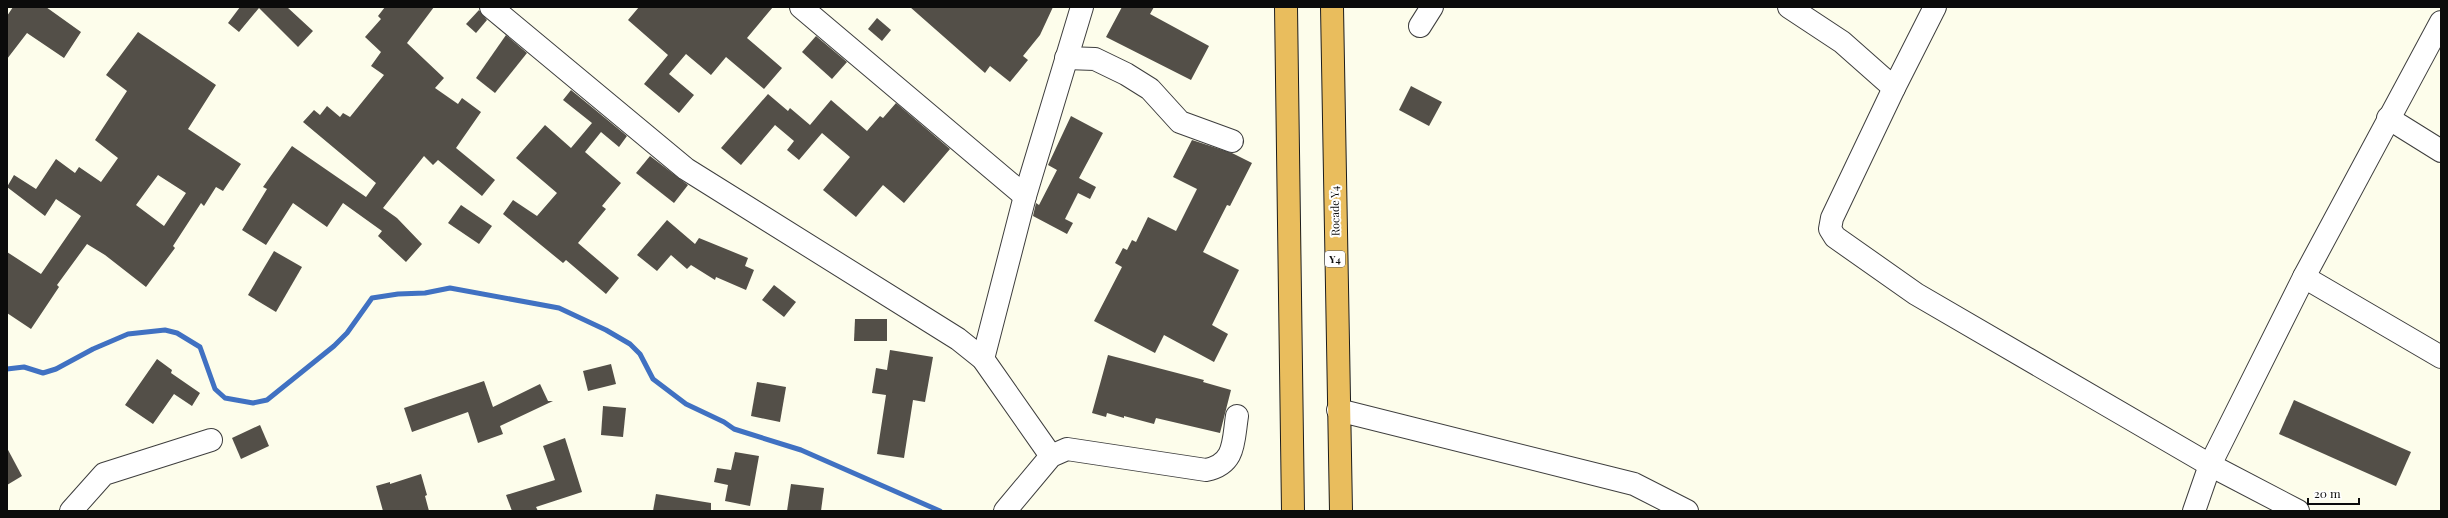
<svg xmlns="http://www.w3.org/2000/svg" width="2448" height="518" font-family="'Playfair Display',serif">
<rect width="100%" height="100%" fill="#fdfdeb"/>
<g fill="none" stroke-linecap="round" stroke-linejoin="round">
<path stroke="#4071c2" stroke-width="5" d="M7,369L24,367L43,373L56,369L93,349L128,334L165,330L177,333L200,347L215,389L225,398L253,403L267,400L334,346L347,333L372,298L398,294L425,293L450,288L559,308L606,330L630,344L640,354L653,379L686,404L724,422L734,429L801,450L940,511"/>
</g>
<g fill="#534f48" fill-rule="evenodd">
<path d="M13,7H46L81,32L64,58L27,33L7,59V16Z"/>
<path d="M240,7H287L313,31L298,47L259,8L239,32L228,23Z"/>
<path d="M385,7H434L407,43L444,78L435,88L458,104L462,98L481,112L456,148L495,180L482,196L438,160L433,165L424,156L383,208L397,218L422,244L406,262L378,236L382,231L343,203L327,227L293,203L266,245L242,230L267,189L263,187L292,146L366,197L376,183L303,122L314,110L320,115L327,106L340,117L343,113L350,117L384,75L371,66L381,52L365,37L381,19L378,16Z"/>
<path d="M639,7H773L747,38L782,68L764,89L726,57L711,75L686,54L669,74L694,95L679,113L644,84L668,55L628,20Z"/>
<path d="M910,7H1053L1040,35L1023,56L1028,60L1010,82L990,66L985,73Z"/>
<path d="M1122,7H1154L1150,14L1209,46L1191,80L1106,37Z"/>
<path d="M479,10L487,20L476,33L466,24Z"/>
<path d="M877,18L891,30L882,41L868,29Z"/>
<path d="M138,32L216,85L188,129L241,164L223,191L216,187L204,206L201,203L173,246L175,248L146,287L105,255L87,244L57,285L59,287L31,329L7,313V252L41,274L81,216L56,199L45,216L7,187L14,175L36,189L56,159L75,173L79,167L101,182L118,158L95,140L127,91L106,75ZM158,175L186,193L164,226L136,205Z"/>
<path d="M506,35L527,53L495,93L476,78Z"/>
<path d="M816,36L847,62L832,79L802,52Z"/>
<path d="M1411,86L1442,102L1429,126L1399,110Z"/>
<path d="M571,90L627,136L619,147L601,132L585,152L621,183L602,206L606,209L578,243L619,278L606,294L566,260L563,263L503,214L513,200L537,216L557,193L516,158L545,125L571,148L592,123L563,100Z"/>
<path d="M768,94L788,111L790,108L810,125L831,100L867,131L880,116L883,118L896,103L950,149L904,203L883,185L856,217L823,190L850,157L822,133L799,160L787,150L794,141L775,125L741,165L721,148Z"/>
<path d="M1071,116L1103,133L1079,178L1096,187L1090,199L1078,193L1065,219L1073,223L1067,234L1033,216L1036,203L1039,205L1057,170L1048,165Z"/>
<path d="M1192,140L1232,153L1252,163L1230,206L1227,205L1203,252L1239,270L1212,325L1228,334L1214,362L1164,335L1155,353L1094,321L1122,267L1115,263L1123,248L1127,250L1132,240L1136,242L1148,217L1176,231L1197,189L1173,177Z"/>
<path d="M650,156L688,185L674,203L636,173Z"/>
<path d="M461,205L492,226L479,244L448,223Z"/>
<path d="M667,220L695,244L699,238L748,258L745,266L754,270L746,290L716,277L715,280L691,265L687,269L671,255L657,271L637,255Z"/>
<path d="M274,251L302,267L276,312L248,295Z"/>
<path d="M774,285L796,302L784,317L762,300Z"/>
<path d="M855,319H887V341H854Z"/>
<path d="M890,350L933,357L925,402L913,400L904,458L877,454L886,395L872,393L876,368L887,370Z"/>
<path d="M1108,355L1204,380L1203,382L1231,390L1220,433L1156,418L1154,424L1124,416V418L1107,413L1106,417L1092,413Z"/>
<path d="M157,359L172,370L171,373L200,393L192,406L174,394L153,424L125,405Z"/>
<path d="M611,364L616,384L588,391L583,371Z"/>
<path d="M484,381L493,407L540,384L548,401H553L500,426L503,434L478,443L468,412L412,432L404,408Z"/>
<path d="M757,382L786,387L780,422L751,416Z"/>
<path d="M2294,400L2411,452L2396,486L2279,434Z"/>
<path d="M603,406L626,408L623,437L601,435Z"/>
<path d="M260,425L269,446L241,459L232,438Z"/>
<path d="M565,438L582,492L536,507L538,511H512L506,495L555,480L543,446Z"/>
<path d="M7,448L22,476L7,485Z"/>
<path d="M735,452L759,456L750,506L725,501L728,485L714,482L717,468L731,470Z"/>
<path d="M421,474L427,495L425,496L429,511H383L376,486L390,482V484Z"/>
<path d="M791,484L824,488L821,511H787Z"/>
<path d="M656,494L711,503V511H653Z"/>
</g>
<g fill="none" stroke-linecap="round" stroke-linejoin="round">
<g stroke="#3e3e3e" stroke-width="24">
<g id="minor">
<path d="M491,7L686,169L958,339L983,359L1051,456"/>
<path d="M801,7L1025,196"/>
<path d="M1789,7L1842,42L1894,88L1935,7"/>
<path d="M1420,26L1432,7"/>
<path d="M1066,58L1095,59L1126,74L1150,89L1180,122L1232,141"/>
<path d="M1894,88L1832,218L1830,229L1835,237L1916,294L2210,465L2298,511"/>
<path d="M2388,118L2441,151"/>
<path d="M2304,277L2441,357"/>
<path d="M983,359L1025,196L1082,7"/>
<path d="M1338,410L1634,484L1687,511"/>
<path d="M71,511L104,474L211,440"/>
<path d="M1005,511L1051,456L1067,449L1206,470C1236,464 1233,441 1237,416"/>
<path d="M2194,511L2210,465L2304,277L2441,22"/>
</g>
</g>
<g stroke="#1c1c1c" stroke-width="24">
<g id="highway">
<path d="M1286,7L1293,511"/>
<path d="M1332,7L1341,511"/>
</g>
</g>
<use href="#minor" stroke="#fff" stroke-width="22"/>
<use href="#highway" stroke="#e9bd5d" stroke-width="22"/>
</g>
<g text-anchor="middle" stroke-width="4" stroke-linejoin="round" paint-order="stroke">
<rect fill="#fff" stroke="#545454" stroke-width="1" x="1325" y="251" width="20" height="16" rx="3"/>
<g font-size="10" font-weight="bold" fill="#0b0b0b">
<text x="1335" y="263">Y4</text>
</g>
<g font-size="11" fill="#0b0b0b" stroke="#fff">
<text transform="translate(1335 211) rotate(-91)" y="4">Rocade Y4</text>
</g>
</g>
<rect width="2448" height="518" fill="none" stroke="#0b0b0b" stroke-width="16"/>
<path d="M2308 498v6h51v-6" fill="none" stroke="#0b0b0b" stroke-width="2"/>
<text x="2314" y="498" font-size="12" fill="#0b0b0b" stroke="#ffffff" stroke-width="3" paint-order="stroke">20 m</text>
</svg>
